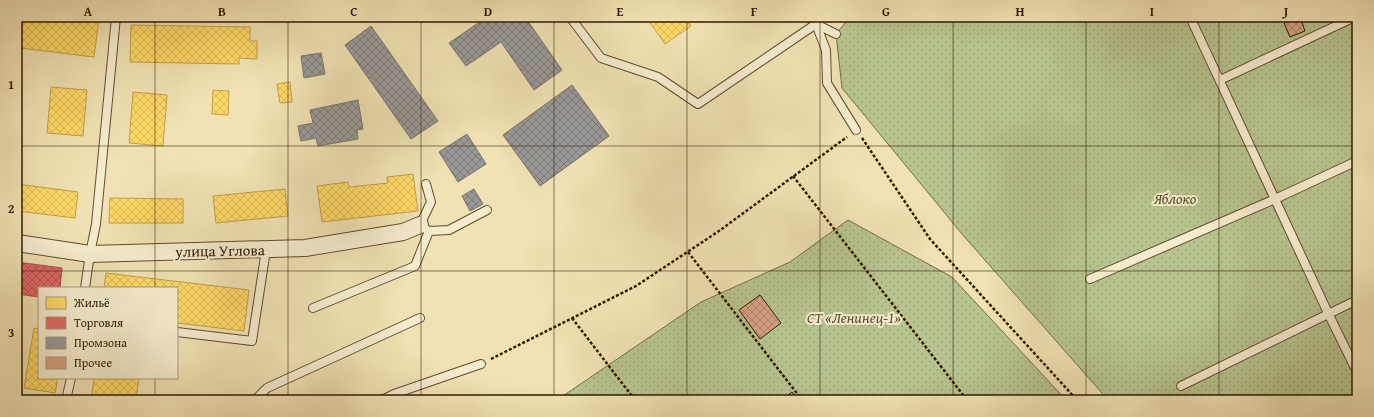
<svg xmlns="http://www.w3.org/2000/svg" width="1374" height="417" font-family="'Gentium Book Plus',serif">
<defs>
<pattern id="green-dots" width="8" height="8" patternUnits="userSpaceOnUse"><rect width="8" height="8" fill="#b7c48f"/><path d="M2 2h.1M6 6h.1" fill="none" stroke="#9ea87a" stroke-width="1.8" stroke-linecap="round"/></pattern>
<pattern id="homes-cross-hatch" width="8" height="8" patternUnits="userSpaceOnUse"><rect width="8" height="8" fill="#ffd966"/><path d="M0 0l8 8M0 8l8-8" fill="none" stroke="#dbba57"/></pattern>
<pattern id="shops-cross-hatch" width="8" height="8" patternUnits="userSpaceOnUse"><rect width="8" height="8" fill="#e06666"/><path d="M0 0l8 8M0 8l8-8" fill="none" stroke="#b65352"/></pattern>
<pattern id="industry-cross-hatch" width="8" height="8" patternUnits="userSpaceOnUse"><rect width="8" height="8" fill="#999"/><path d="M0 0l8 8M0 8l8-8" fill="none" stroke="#7d7c7a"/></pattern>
<pattern id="building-cross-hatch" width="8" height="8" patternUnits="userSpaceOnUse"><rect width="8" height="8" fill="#d7a285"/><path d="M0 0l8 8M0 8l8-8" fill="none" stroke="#af836a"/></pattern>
</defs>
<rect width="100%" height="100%" fill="#f0e2b4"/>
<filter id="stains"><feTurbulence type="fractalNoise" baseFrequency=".005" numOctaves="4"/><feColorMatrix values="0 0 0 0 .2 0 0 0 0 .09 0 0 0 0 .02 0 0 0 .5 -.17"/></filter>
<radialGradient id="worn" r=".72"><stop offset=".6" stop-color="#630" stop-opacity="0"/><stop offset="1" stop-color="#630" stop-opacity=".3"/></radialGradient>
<g fill="url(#green-dots)" stroke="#746e48">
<path d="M850,17H1357V400H1108L962,234L842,88L836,34Z"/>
<path d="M848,220L952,277L1066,400H557L701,302L790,262Z"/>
</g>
<g fill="url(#homes-cross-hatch)" stroke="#c29f47">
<path d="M24,17H85L99,19L94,57L20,48Z"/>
<path d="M646,17H685L691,26L665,44Z"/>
<path d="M131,25L250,27V41H257V59L239,58V64L130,62Z"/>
<path d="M290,82L292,102L280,103L277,84Z"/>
<path d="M51,87L87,90L83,136L47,133Z"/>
<path d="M213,90L229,91L228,115L212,114Z"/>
<path d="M133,92L167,95L163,146L129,143Z"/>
<path d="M413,174L418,211L322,222L317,186L348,182L349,187L388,183L387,177Z"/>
<path d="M17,184L78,192L75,218L17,211Z"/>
<path d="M285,189L288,216L216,223L213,196Z"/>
<path d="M110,198L183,199V223H109Z"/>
<path d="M106,273L249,290L244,331L177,323V288H104Z"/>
<path d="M34,328L39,329V378H58L55,393L24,388Z"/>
<path d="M94,378H139L136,400H91Z"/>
</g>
<path fill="url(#shops-cross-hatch)" stroke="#ac4f47" d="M17,262L62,268L60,288H39V297L17,294Z"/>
<g fill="url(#industry-cross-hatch)" stroke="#7a736b">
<path d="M487,17H525L562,70L534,90L501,42L466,66L449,43Z"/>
<path d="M371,26L438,121L411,139L345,45Z"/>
<path d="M321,53L325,74L304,78L301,56Z"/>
<path d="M572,85L609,136L540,186L503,135Z"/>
<path d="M358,100L363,129L357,130L358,139L318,146L316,138L301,141L298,126L313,123L310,110Z"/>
<path d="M467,134L486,164L458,182L439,152Z"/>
<path d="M474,189L483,204L470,211L462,196Z"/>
</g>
<g fill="url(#building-cross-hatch)" stroke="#321900">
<path d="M1300,17L1305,31L1290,37L1284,23Z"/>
<path d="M760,295L781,323L760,339L739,310Z"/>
<path d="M792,392L798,400H781Z"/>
</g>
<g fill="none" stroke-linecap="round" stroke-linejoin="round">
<g stroke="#624b2d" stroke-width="10">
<g id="service">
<path d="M570,17L601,58L658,77L698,104L816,24"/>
<path d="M816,17V24L826,50L827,83L856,130"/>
<path d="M1190,17L1328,313L1357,372"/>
<path d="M816,24L836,34"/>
<path d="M1220,80L1355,17"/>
<path d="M426,184L431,202L420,225L429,231L449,230L487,210"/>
<path d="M1090,279L1275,199L1357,161"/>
<path d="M85,288L90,254L96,224L116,17"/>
<path d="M313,308L415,266L429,231"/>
<path d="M177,332L252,341L266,250"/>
<path d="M1181,386L1357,300"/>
<path d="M66,400L71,378"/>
<path d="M255,400L267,388L420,318"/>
<path d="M382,400L394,394L481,364"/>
</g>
</g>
<g stroke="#624b2d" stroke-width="18">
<path id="minor" d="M17,243L90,254L305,248L403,232L420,225"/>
</g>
<g stroke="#321900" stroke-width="2.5" stroke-dasharray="3 2" stroke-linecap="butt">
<path d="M862,138L930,239L1077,400"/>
<path d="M793,176L967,400"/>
<path d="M688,252L802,400"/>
<path d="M572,318L635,400"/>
<path d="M491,359L636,286L719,231L847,137"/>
</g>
<use href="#service" stroke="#f5ecce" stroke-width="8"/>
<use href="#minor" stroke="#f5ecce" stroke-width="16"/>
</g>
<path fill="none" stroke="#321900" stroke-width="1" stroke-opacity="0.55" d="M155,17V288M288,17V400M421,17V400M554,17V400M687,17V400M820,17V400M953,17V400M1086,17V400M1219,17V400M17,146H1357M17,271H1357M155,378V400"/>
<g text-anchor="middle" stroke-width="4" stroke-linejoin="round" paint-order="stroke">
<g font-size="15" font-style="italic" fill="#5a4c2b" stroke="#f5ecce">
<text x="1175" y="204">Яблоко</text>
<text x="854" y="323">СТ «Ленинец-1»</text>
</g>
<g font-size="15" fill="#321900" stroke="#f5ecce">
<text transform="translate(220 251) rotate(-1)" y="5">улица Углова</text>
</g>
</g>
<rect width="1374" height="417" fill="none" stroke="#f0e2b4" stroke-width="44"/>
<rect x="38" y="287" width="140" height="92" fill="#f5ecce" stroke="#a7987c"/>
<rect x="46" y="297" width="20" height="12" fill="#ffd966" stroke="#a7987c"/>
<text x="74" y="307" font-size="12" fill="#321900">Жильё</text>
<rect x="46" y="317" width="20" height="12" fill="#e06666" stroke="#a7987c"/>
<text x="74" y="327" font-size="12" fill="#321900">Торговля</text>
<rect x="46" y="337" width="20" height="12" fill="#999999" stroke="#a7987c"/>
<text x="74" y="347" font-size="12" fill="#321900">Промзона</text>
<rect x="46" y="357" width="20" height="12" fill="#d7a285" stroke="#a7987c"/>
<text x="74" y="367" font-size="12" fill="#321900">Прочее</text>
<rect x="22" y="22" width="1330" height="373" fill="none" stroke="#321900" stroke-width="1.5"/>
<g font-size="13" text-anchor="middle" font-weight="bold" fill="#321900">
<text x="88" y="16">A</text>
<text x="222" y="16">B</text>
<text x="354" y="16">C</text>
<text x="488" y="16">D</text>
<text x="620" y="16">E</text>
<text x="754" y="16">F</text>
<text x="886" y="16">G</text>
<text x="1020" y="16">H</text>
<text x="1152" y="16">I</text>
<text x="1286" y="16">J</text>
<text x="11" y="89">1</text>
<text x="11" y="213">2</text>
<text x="11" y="337">3</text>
</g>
<rect width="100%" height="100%" filter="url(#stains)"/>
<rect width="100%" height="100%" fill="url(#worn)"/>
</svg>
